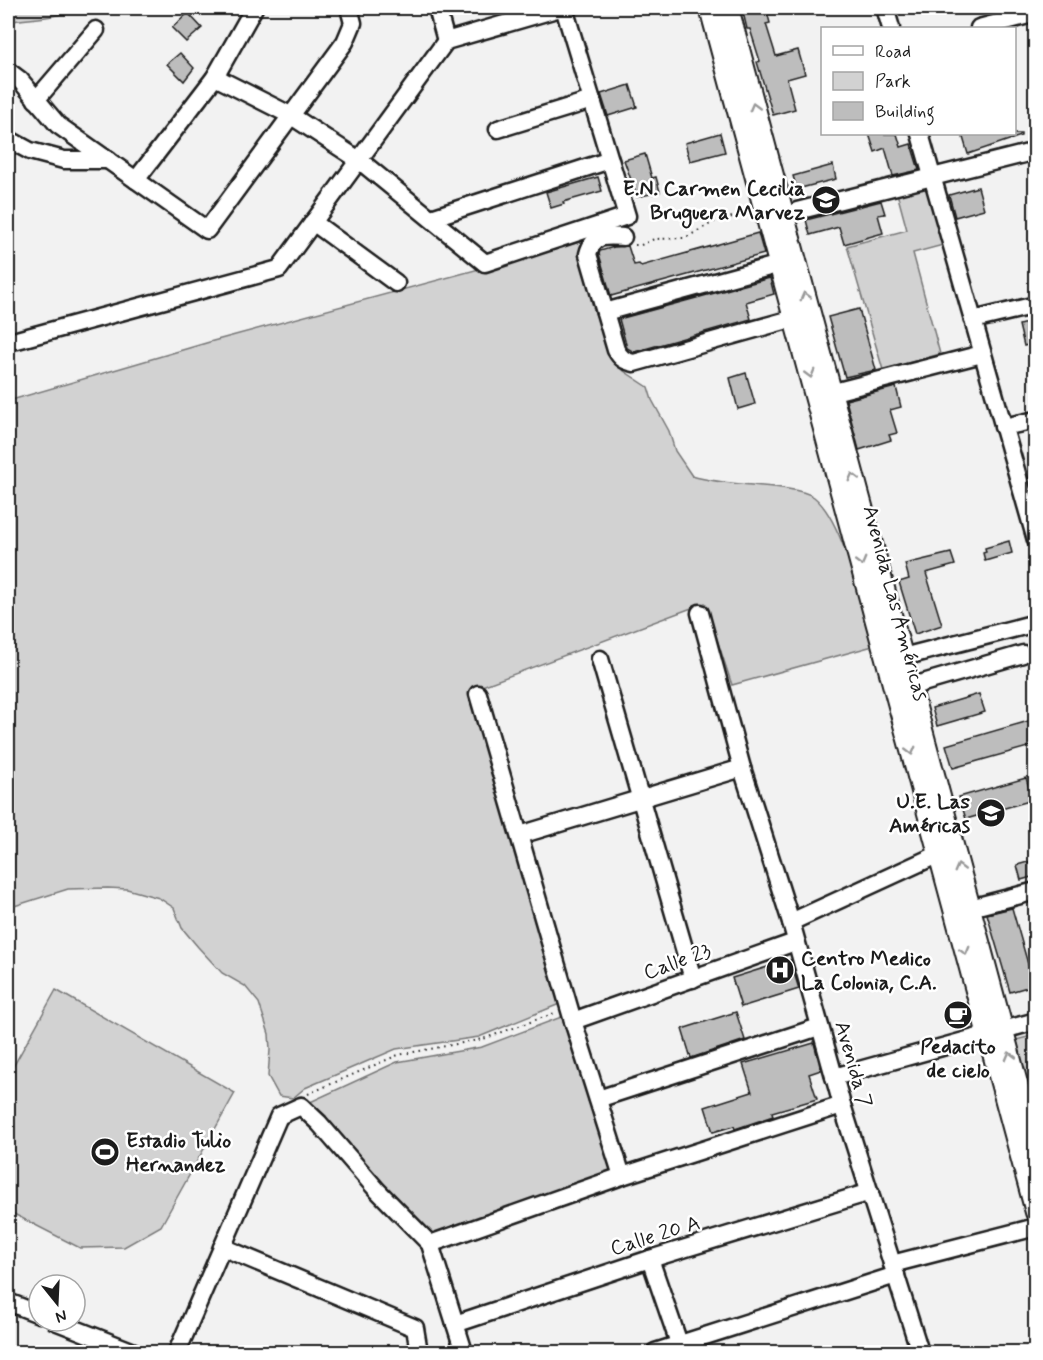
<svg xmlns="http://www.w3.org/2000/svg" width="1043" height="1360" font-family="Mynerve,sans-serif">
<rect width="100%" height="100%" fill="#f2f2f2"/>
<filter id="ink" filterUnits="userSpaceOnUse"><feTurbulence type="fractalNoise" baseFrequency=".0167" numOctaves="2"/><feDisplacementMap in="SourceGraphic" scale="12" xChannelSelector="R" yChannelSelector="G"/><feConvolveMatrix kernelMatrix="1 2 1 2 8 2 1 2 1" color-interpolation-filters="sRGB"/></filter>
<g filter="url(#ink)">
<g fill="#d2d2d2" stroke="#777" stroke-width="1.5">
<path d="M8,8H74C54,20 30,17 8,22Z"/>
<path d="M928,184L943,245L913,253L940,354L883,370L847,246L907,230L897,193Z"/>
<path d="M583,241L624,371L648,387L652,400L669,431L675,451L692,476C724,485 755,484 788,489C795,490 808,493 814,497C844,521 862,608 873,646L732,685L705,603L474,689L562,1003L479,1037L396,1049L305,1088L293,1098L279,1096L268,1076L270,1050L269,1034L259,1003L245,986L222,973L198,947L182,928L174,908L159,898L127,889L108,888L68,889L8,908V401L213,341Z"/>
<path d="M56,990L235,1093L161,1226L124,1247L80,1248L8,1211V1076Z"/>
<path d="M564,1016L613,1172L430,1236L308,1103L397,1062L482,1047Z"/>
<path d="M1035,1035H1036L1035,1112L1016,1040Z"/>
</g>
<g fill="#bdbdbd" stroke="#1c1c1c" stroke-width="1.5">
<path d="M742,8H766L770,23L766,24L776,56L798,50L805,74L787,79L795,109L773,115L757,62L760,61L750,29H747Z"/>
<path d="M188,13L202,28L186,42L172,28Z"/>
<path d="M180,53L194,68L184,81L167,64Z"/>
<path d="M630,85L637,107L608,116L601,94Z"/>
<path d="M720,133L725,152L690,161L685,143Z"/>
<path d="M869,134H897L901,147L911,144L919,170L893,176L885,148L875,152Z"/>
<path d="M962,134H1021V136L968,154Z"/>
<path d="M645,154L652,178L656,177L660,192L637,197L624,160Z"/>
<path d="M833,165L836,179L797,189L793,176Z"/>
<path d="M598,177L602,191L563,202L564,204L551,208L546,192Z"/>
<path d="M978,187L984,209L955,217L949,195Z"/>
<path d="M881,201L885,214L878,215L883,233L844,244L839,227L810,235L806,220Z"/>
<path d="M758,233L764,254L611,296L599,254L600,251L614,247L628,246L634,265L639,264L641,266Z"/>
<path d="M770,278L774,294L746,302L751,319L634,352L627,348L619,319Z"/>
<path d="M859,309L876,370L845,377L828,317Z"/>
<path d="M1034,321L1035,343L1024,346L1019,325Z"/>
<path d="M746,373L755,404L738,409L730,378Z"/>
<path d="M896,387L901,407L890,410L897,433L889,435L891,440L859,450L846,400Z"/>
<path d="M1009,541L1012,553L985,561L983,553L986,552L985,548Z"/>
<path d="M951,553L955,565L926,573L942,625L915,634L899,582L909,579L905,564Z"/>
<path d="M979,694L985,712L937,726L932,708Z"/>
<path d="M1032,720L1035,731V745L953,768L946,745Z"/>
<path d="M1026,778L1033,800L966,819L959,797Z"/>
<path d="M1035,860V876L1021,880L1017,865Z"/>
<path d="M1012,908L1034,985L1010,992L987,914Z"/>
<path d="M790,960L799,989L741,1007L732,978Z"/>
<path d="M736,1012L745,1040L691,1058L682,1029Z"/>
<path d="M814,1043L821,1070L809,1074L817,1099L772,1112L773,1116L735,1129L734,1126L713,1132L705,1107L752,1092L743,1064Z"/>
</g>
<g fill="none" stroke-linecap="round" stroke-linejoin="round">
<g stroke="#1c1c1c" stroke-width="21">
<g id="minor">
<path d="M437,8L446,41"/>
<path d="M885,8L891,28"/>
<path d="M979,28L1036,13"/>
<path d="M8,71L20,80L58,125L207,230L345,42L353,23L349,8"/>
<path d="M215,77L290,115L359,160L485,263L627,216L564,8"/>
<path d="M36,100L96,30"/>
<path d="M498,129L592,100"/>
<path d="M920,134L1036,540"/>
<path d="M8,139L30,151L64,160H108"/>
<path d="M136,180L215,77L254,8"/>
<path d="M797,211L1036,151"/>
<path d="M431,218L610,160"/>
<path d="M313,222L396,283"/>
<path d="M623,237C606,236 593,234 588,254L616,350C621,359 625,361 634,363L795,318"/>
<path d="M605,312L780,264"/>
<path d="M973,320L1036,305"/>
<path d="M17,340L279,269L446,41L560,8"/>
<path d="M830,393L982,354"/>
<path d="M1003,427L1036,420"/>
<path d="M700,613L742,768L791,922L842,1105L920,1352"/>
<path d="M600,659L693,979"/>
<path d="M891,660L1036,623"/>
<path d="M909,687L1023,654"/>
<path d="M478,694L573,1021L622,1176"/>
<path d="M520,835L742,768"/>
<path d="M970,908L1036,891"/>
<path d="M791,922L939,854"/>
<path d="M573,1021L795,942"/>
<path d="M834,1077L1036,1021"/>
<path d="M598,1099L819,1027"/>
<path d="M430,1244L622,1176L842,1105"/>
<path d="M222,1247L415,1328L419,1352"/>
<path d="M650,1259L682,1352"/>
<path d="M892,1264L1036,1227"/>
<path d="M8,1302L39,1314"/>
<path d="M55,1321L134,1352"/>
<path d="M455,1324L650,1259L870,1192"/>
<path d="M177,1352L279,1116L301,1106L319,1123L377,1190L430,1244L464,1352"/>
<path d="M655,1352L896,1275"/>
</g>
</g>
<g stroke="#1c1c1c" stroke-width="24">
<g id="major">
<path d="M710,8L1036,1212"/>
<path d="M728,8L1036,1154"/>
</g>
</g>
<g stroke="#1c1c1c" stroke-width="2" stroke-dasharray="1.5 4.5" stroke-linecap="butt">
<path d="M635,245H641L654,239L685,238L721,218L735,217L751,212"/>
<path d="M308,1094L398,1055L483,1039L555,1013"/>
</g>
<use href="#minor" stroke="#fff" stroke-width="16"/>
<use href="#major" stroke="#fff" stroke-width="20"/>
</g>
<defs><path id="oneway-chevron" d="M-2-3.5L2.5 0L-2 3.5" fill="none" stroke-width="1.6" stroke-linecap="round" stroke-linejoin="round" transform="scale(1.5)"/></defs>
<g stroke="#999">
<use href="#oneway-chevron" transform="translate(754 107) rotate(-105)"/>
<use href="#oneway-chevron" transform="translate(805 296) rotate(-105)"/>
<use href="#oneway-chevron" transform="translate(810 374) rotate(75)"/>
<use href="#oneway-chevron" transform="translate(853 477) rotate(-105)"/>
<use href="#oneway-chevron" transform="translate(861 562) rotate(75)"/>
<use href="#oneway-chevron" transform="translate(911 751) rotate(75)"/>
<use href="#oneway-chevron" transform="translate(959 868) rotate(-105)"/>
<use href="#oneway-chevron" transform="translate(965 951) rotate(75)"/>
<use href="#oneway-chevron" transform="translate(1010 1056) rotate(-105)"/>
</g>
</g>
<defs>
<g id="school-disc" transform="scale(1.5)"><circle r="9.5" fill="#1c1c1c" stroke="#fff"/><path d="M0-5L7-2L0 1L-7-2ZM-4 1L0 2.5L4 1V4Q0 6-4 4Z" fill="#fff"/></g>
<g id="hospital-disc" transform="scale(1.5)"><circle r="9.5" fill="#1c1c1c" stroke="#fff"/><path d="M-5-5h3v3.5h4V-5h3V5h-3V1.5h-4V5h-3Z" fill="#fff"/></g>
<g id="cafe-disc" transform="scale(1.5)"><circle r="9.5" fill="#1c1c1c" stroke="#fff"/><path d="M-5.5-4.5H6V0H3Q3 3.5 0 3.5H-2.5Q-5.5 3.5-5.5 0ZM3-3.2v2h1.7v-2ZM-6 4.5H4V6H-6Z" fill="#fff"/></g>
<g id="stadium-disc" transform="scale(1.5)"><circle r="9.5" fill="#1c1c1c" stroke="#fff"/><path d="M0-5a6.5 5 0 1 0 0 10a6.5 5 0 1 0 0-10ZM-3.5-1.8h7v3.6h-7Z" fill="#fff"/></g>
</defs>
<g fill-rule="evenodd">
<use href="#school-disc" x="826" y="200"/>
<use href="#school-disc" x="991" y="813"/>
<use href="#hospital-disc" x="780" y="970"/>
<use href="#cafe-disc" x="958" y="1015"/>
<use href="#stadium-disc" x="105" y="1152"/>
</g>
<g text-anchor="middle" stroke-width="5" stroke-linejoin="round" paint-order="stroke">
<g font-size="21" font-weight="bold" fill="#1c1c1c" stroke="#fff" text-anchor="end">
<text x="805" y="195">E.N. Carmen Cecilia<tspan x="805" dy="24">Bruguera Marvez</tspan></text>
<text x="970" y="808">U.E. Las<tspan x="970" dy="24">Américas</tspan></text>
<text x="801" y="965" text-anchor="start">Centro Medico<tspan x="801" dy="24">La Colonia, C.A.</tspan></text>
<text x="958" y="1053" text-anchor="middle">Pedacito<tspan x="958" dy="24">de cielo</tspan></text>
<text x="126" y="1147" text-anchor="start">Estadio Tulio<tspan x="126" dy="24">Hernandez</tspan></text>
</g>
<g font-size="21" fill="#1c1c1c" stroke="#fff">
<text transform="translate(896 603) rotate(75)" y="7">Avenida Las Américas</text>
<text transform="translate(677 961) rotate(-20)" y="7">Calle 23</text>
<text transform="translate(854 1064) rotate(74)" y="7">Avenida 7</text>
<text transform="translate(655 1235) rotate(-17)" y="7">Calle 20 A</text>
</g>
</g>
<rect width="1043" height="1360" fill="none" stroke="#fff" stroke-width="30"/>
<rect x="15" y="15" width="1013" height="1330" fill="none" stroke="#1c1c1c" stroke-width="2" filter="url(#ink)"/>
<rect x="821" y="27" width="195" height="108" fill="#ffffff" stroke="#a4a4a4" stroke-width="1.5"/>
<rect x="833" y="46" width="30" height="9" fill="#ffffff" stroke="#a4a4a4" stroke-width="1.5"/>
<text x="875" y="57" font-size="18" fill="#1c1c1c">Road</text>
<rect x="833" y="72" width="30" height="18" fill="#d2d2d2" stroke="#a4a4a4" stroke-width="1.5"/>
<text x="875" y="87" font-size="18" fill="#1c1c1c">Park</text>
<rect x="833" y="102" width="30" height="18" fill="#bdbdbd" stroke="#a4a4a4" stroke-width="1.5"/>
<text x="875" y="117" font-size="18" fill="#1c1c1c">Building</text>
<g transform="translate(57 1303) rotate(162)"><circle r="28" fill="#ffffff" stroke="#a4a4a4" stroke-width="1.5"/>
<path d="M0-4.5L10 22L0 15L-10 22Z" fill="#1c1c1c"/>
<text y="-9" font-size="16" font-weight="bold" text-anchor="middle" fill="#1c1c1c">N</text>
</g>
</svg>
